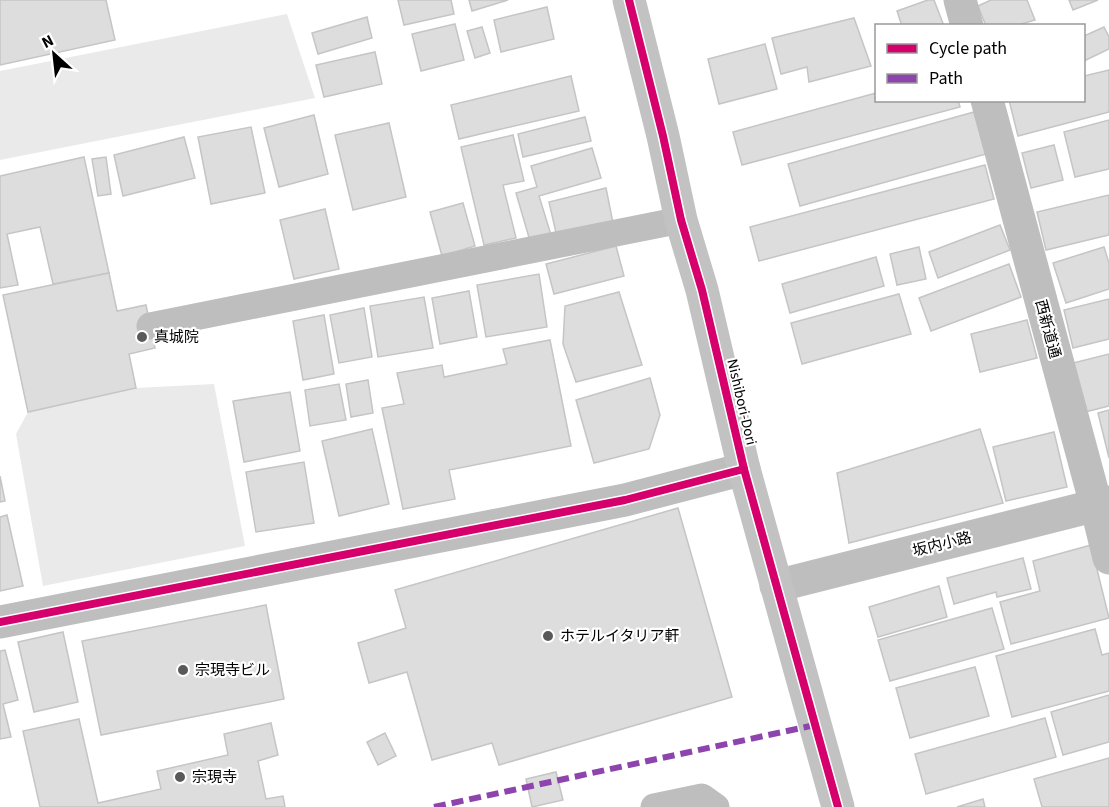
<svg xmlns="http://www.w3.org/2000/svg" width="1109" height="807" font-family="'Source Sans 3','Noto Sans JP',sans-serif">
<rect width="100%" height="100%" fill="#fff"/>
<g fill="#eaeaea">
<path d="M287,14L315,98L0,160V71Z"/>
<path d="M214,384L245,546L43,586L16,434L28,412L136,388Z"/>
</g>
<g fill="#ddd" stroke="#c5c5c5" stroke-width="1.5">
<path d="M0,0H106L115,40L0,65Z"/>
<path d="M398,0H451L454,14L404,25Z"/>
<path d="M469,0H508L472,11Z"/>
<path d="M928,0H934L944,26H902L897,11Z"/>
<path d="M991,0H1027L1035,20L1014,26H986L978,6Z"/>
<path d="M1069,0H1098L1073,10Z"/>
<path d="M547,7L554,39L501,52L494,20Z"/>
<path d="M367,17L372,38L318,54L312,33Z"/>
<path d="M854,18L871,66L809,82L807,67L781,74L772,38Z"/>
<path d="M455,24L464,60L421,71L412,34Z"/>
<path d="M482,27L490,53L475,58L467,31Z"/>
<path d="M1104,27L1109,37V49L1084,61V36Z"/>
<path d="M765,44L777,89L719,104L708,59Z"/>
<path d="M375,52L382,84L324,97L316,65Z"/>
<path d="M1109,70V112L1018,136L1009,100H1084V76Z"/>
<path d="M571,76L579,111L459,139L451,105Z"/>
<path d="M876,93V100H958L960,107L742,165L733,132Z"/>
<path d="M974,112L986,154L800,206L788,164Z"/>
<path d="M314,115L328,174L279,187L264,128Z"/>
<path d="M585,117L591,141L523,157L518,134Z"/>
<path d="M1109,120V169L1075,177L1064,132Z"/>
<path d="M389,123L406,197L353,210L335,135Z"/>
<path d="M251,127L265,193L211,204L198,137Z"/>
<path d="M513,135L524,181L503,185L516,238L484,245L461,147Z"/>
<path d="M184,137L195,178L123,196L114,155Z"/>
<path d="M1054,145L1063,180L1031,188L1022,153Z"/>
<path d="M592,148L601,178L539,196L551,235L530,241L516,193L537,187L531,166Z"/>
<path d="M84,157L109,273L53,284L40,227L7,234L18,285L0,288V176Z"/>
<path d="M106,157L111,194L98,196L92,159Z"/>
<path d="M985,165L994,199L759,261L750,227Z"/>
<path d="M606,188L613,223L557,237L549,202Z"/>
<path d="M1109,195V235L1046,250L1037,212Z"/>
<path d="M463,203L475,246L442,256L430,212Z"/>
<path d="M325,209L339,269L294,279L280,220Z"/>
<path d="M1000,225L1010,250L938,278L929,252Z"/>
<path d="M616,246L624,276L554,294L546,264Z"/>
<path d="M919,247L926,279L897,285L890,254Z"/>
<path d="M1104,247L1109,263V289L1066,303L1053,263Z"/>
<path d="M876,257L884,286L790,313L782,284Z"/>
<path d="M1009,264L1021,297L931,331L919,298Z"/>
<path d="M109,273L117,311L146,305L155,348L129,354L136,388L28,412L3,295Z"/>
<path d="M539,274L547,327L486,337L477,285Z"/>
<path d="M469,291L477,337L440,344L432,298Z"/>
<path d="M619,292L642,365L576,382L563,344L565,306Z"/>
<path d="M899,294L911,334L802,364L791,323Z"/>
<path d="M424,297L433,348L378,357L370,306Z"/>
<path d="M1109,299V339L1073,348L1064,310Z"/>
<path d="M364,308L372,357L339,363L330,315Z"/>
<path d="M324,315L334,374L303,380L293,321Z"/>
<path d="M1027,320L1037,358L980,372L971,334Z"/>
<path d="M550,340L571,446L449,470L455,499L403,509L382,408L404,404L397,373L442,365L444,377L507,364L503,349Z"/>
<path d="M1109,354V406L1085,412L1073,363Z"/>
<path d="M650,378L660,415L649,449L594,463L576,400Z"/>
<path d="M368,380L373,413L351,417L346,384Z"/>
<path d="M339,384L346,420L310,426L305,390Z"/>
<path d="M290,392L300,451L244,462L233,401Z"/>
<path d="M1109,410V458L1098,413Z"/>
<path d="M372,429L389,504L339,516L322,441Z"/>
<path d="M980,429L1003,503L849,543L837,473Z"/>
<path d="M1054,432L1067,487L1006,501L993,447Z"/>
<path d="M304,462L314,523L256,532L246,472Z"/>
<path d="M0,476L5,501L0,502Z"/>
<path d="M678,508L732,697L499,765L492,743L432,760L407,672L369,683L358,643L406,628L395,590Z"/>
<path d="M7,515L23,586L0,591V517Z"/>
<path d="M1091,545L1109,618L1011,644L1000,602L1040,591L1033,561Z"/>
<path d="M1023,558L1031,589L997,597L996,592L954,604L947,578Z"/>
<path d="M939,586L947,617L878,637L869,607Z"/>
<path d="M266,605L284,699L101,735L82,641Z"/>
<path d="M992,608L1004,649L890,681L878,640Z"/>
<path d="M1095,629L1102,655L1109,653V691L1012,717L996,656Z"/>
<path d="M63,632L78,702L34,712L18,642Z"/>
<path d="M5,650L18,700L3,704L11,737L0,739V651Z"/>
<path d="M975,667L989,716L910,738L896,688Z"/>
<path d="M1109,695V742L1063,755L1051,712Z"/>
<path d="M1045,718L1056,757L926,794L915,754Z"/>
<path d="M79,719L98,803L161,789L157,771L228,755L224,734L271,723L278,755L258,761L266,799L283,796L285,807H40L23,731Z"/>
<path d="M385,733L396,756L378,765L367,742Z"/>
<path d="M1109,758V807H1042L1034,779Z"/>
<path d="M556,772L563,800L532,807L526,779Z"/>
<path d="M983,799L985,807H957Z"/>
</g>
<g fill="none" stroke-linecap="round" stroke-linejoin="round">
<g stroke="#bebebe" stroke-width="27">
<path d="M150,326L681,220"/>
<path d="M654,807L702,797L716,807"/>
</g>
<g stroke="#bebebe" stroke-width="33">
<path d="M960,0L967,26"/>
<path d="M987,100L1096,505L1109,558"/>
<path d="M776,586L1109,502"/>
<path d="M0,622L625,500L744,469"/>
</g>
<path stroke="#c2c2c2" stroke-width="33" d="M629,0L663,136L681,220L702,290L744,469L838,807"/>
<path stroke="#8e44ad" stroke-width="6" stroke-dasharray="12 6" stroke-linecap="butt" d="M434,807L815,725"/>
<g stroke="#fff" stroke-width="11">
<g id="cycleway">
<path d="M629,0L663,136L681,220L702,290L744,469L838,807"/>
<path d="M0,622L625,500L744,469"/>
</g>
</g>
<use href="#cycleway" stroke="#d6006c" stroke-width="8"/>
</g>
<g fill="#595959" stroke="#fff" stroke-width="2">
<circle cx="142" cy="337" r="6"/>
<circle cx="548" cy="636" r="6"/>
<circle cx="183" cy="670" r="6"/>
<circle cx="180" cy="777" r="6"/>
</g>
<g text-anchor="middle" stroke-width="4.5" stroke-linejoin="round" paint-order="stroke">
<g font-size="15" fill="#000" stroke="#fff">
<text transform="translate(1048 329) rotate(75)" y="5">西新道通</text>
<text transform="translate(742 402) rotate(77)" y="5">Nishibori-Dori</text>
<text transform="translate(942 544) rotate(-14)" y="5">坂内小路</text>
</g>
<g font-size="15" fill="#000" stroke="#fff" text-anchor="start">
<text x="154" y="342">真城院</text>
<text x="560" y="641">ホテルイタリア軒</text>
<text x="195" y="675">宗現寺ビル</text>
<text x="192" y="782">宗現寺</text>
</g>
</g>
<rect x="875" y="24" width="210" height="78" fill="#ffffff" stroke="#999999" stroke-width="1.5"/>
<rect x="887" y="44" width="30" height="9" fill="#d6006c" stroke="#999999" stroke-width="1.5"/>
<text x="929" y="54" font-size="18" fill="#000000">Cycle path</text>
<rect x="887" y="74" width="30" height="9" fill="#8e44ad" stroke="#999999" stroke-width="1.5"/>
<text x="929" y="84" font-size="18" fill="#000000">Path</text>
<g transform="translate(54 54) rotate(333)" stroke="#ffffff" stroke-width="4.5" paint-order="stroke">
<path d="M0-4.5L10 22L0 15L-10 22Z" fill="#000000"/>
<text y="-9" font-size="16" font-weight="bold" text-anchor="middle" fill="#000000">N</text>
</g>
</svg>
